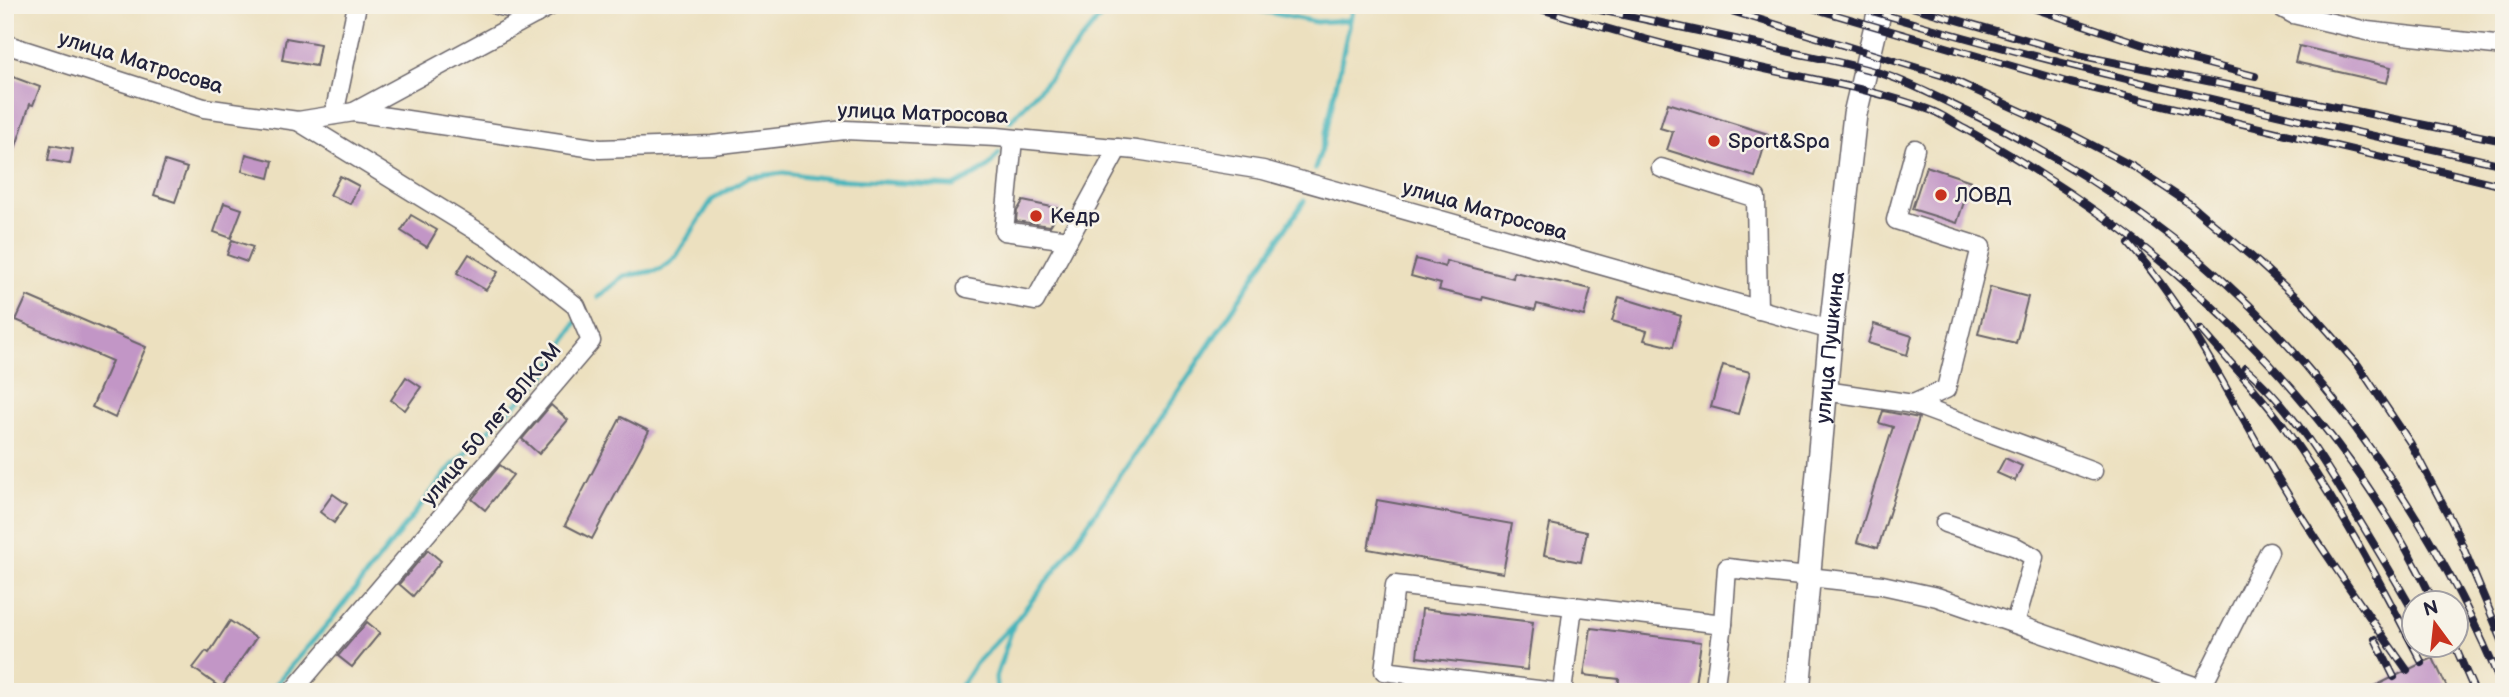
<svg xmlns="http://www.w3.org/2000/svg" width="2509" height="697" font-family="'Balsamiq Sans',sans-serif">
<rect width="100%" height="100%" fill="#f7f3e8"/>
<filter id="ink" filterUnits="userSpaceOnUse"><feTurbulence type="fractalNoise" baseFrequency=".0143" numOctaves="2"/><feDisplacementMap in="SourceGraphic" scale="14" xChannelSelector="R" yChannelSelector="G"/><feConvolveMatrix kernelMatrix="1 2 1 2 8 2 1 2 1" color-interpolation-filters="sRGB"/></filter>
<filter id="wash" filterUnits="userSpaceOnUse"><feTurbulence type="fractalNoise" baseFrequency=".00686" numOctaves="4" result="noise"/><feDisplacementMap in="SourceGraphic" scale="28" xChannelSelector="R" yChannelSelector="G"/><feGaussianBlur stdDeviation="1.57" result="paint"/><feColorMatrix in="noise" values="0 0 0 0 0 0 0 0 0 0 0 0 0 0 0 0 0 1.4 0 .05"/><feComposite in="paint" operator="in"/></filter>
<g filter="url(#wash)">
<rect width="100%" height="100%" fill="#ece0bf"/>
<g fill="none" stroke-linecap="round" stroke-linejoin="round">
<g stroke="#46b5bc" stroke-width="5">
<path d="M1233,5L1316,22L1349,20"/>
<path d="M1010,121L1049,79L1107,9L1115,5"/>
<path d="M1315,169L1324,142L1353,6"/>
<path d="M598,297L624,276L660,270L675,258L712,200L749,177L784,173L830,179L954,186L987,168L999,153"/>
<path d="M269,692L331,620L452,466L545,376L576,322"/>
<path d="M957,692L976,663L1013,624"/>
<path d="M997,692L996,677L1014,623L1061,563L1190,374L1304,201"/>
</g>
</g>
<g id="blocks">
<g fill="#c296c6">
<path d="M286,38L320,44L316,66L282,60Z"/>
<path d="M2299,46L2391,67L2387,83L2295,62Z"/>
<path d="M5,74L40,87L33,105L30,104L8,170H5Z"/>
<path d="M1668,103L1768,134L1755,177L1667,150L1673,132L1660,128Z"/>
<path d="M51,145L73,149L70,164L48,160Z"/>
<path d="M246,154L273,161L269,178L242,171Z"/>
<path d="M165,161L187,168L175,202L154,195Z"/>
<path d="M1926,166L1971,181L1957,223L1912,209Z"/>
<path d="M340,176L359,186L350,204L330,195Z"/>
<path d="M1023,201L1061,209L1050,226L1016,221L1017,211Z"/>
<path d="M224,203L242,209L231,238L214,232Z"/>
<path d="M411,215L437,230L427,247L401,231Z"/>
<path d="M232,240L253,247L247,262L227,255Z"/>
<path d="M469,254L498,272L486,290L457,273Z"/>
<path d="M1416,259L1445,267L1446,261L1513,278L1514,272L1591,289L1584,316L1537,304L1535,310L1483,297L1482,300L1439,290L1441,284L1411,276Z"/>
<path d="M1990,287L2028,297L2016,343L1978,334Z"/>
<path d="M27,296L146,347L115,418L92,407L112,361L16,320Z"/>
<path d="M1619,297L1681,316L1673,347L1644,340L1647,331L1612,321Z"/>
<path d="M1874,324L1912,336L1907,355L1868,343Z"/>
<path d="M1723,365L1750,372L1738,414L1711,407Z"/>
<path d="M406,377L421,387L405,410L391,400Z"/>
<path d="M551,405L568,420L539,454L522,439Z"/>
<path d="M1883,411L1919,418L1878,548L1857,542L1893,427L1879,423Z"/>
<path d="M621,417L649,431L592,539L565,525Z"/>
<path d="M2005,458L2022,466L2015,481L1997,473Z"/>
<path d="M500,465L513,475L485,510L472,499Z"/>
<path d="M333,494L347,504L334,523L320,512Z"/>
<path d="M1377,500L1512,524L1503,573L1368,549Z"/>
<path d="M1550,524L1587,532L1581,562L1544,555Z"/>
<path d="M428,550L441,561L413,596L399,584Z"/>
<path d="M1422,609L1533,622L1527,670L1417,657Z"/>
<path d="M230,621L256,638L221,688L193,668L206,651L209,653Z"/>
<path d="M367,622L380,633L352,667L338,656Z"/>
<path d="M1591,628L1701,642L1694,692H1618L1619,679L1584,675Z"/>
<path d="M2433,658L2449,692H2363L2422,663Z"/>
</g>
</g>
</g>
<g filter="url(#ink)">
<use href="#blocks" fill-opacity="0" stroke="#696469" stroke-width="2"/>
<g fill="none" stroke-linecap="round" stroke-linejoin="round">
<g stroke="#696469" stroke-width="21">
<g id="minor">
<path d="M496,5L536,14"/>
<path d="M2277,5L2293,14L2367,31L2504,46"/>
<path d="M5,44L204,108L298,121L354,112L600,149L712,145L845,130L997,137L1136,150L1263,170L1831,330"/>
<path d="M354,112L552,5"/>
<path d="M334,115L357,5"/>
<path d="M1013,139L1004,231L1068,240L1118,148"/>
<path d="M1661,168L1756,198L1758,310"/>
<path d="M967,288L1035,301L1068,240"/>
<path d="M1825,391L1913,404L1946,389L1981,247L1896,220L1915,149"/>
<path d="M1913,404L2093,471"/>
<path d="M1945,523L2016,547L2034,557L2015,623"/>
<path d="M292,692L591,341L576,306L493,241L298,121"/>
<path d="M1555,692L1384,671L1395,585L1723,624"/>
<path d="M1562,692L1573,606"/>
<path d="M1714,692L1723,624L1727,568L1882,585L1937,597L2200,688"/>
<path d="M2199,692L2269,552"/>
</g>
</g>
<g stroke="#696469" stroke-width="26">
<g id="major">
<path id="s1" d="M1798,692L1831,330L1855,114L1881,5"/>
</g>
</g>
<use href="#minor" stroke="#fff" stroke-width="18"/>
<use href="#major" stroke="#fff" stroke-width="23"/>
<g stroke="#22223b" stroke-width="8">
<g id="rail">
<path d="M1527,5C1600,27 1673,48 1747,65C1807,79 1872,88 1930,110C1942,114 1953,123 1965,129C1988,142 2011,155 2033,169C2200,274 2349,424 2434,602"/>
<path d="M1576,5C1648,20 1720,35 1791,52C1822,59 1856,65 1886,75C1915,85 1942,100 1970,113C2050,151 2132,203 2201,261C2329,369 2443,537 2504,692"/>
<path d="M1712,5L1944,76L2069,133L2134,167L2190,204L2259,263L2306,306L2358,365L2411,444L2455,528L2504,645"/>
<path d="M1802,5L2070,83L2504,186"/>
<path d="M1852,5C2066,70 2286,116 2504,165"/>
<path d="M1905,5L2083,56L2504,141"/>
<path d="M2024,5L2177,56L2255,76"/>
<path d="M2129,244C2186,308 2223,385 2266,458C2309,532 2358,601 2407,670"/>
<path d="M2201,329C2230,363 2262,395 2287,431C2339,504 2381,584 2422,663"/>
<path d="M2245,368C2290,406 2322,458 2352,508C2373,543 2395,578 2414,613"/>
<path d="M2375,639L2394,677"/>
<path d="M2454,644L2475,692"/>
</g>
</g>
<use href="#rail" stroke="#f7f3e8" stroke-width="5" stroke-dasharray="16" stroke-linecap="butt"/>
</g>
</g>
<g fill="#c8321e" stroke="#f7f3e8" stroke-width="2.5">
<circle cx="1714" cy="141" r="7"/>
<circle cx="1941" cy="195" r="7"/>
<circle cx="1036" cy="216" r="7"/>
</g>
<g text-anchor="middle" stroke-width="5" stroke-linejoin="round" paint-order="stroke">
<g font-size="21" fill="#22223b" stroke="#f7f3e8">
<text transform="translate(141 62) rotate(17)" y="7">улица Матросова</text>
<text transform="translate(923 113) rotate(2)" y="7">улица Матросова</text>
<text transform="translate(1485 210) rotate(16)" y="7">улица Матросова</text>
<text dy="7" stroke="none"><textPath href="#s1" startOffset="346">улица Пушкина</textPath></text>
<text transform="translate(491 424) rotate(-50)" y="7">улица 50 лет ВЛКСМ</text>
</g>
<g font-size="21" fill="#22223b" stroke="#f7f3e8" text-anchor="start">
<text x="1728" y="148">Sport&amp;Spa</text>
<text x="1955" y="202">ЛОВД</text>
<text x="1050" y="223">Кедр</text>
</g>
</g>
<rect width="2509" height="697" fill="none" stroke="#f7f3e8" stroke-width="28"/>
<g transform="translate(2435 624) rotate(345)"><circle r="33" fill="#f7f3e8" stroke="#a29fa3" stroke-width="2"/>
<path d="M0-5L12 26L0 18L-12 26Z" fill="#c8321e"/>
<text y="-10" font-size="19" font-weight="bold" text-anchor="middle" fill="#22223b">N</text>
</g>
</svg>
